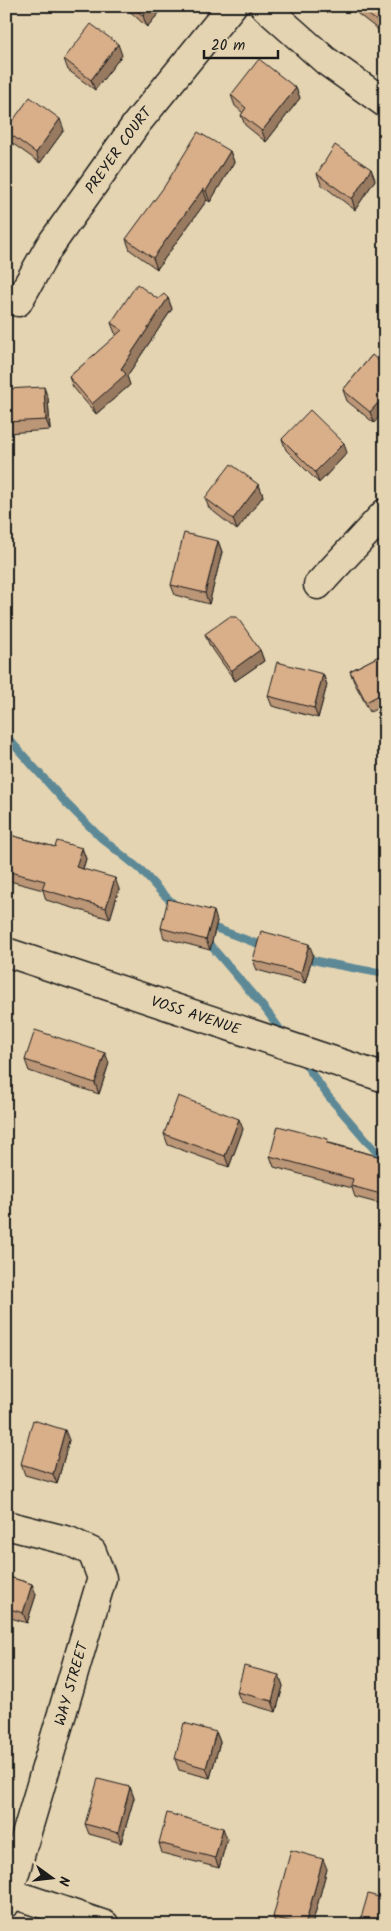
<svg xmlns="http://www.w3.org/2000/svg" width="391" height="1931" font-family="Kalam,sans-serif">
<rect width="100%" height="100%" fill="#e5d4b1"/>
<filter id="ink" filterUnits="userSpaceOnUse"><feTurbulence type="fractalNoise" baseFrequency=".02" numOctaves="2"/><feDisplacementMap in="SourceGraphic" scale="10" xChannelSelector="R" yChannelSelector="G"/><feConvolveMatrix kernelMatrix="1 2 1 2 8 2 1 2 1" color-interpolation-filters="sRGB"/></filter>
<g filter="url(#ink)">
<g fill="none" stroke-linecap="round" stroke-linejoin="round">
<g stroke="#5d8997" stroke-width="8">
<path d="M6,736L66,803L101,838L141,870L159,890L176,906"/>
<path d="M207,925L266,947"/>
<path d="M205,939L266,1010L285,1036"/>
<path d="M301,957L326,963L385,974"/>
<path d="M302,1060L328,1096L385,1162"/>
</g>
<g stroke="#1c1c1c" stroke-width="31">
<g id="minor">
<path d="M264,6L326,61L385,103"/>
<path id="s1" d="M18,302L49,247L137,123L232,6"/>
<path d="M318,585L385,513"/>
<path id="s2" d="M6,952L385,1078"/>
<path d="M6,1525L69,1541L92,1552L102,1578L6,1903"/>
<path d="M10,1893L105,1925"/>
</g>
</g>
<use href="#minor" stroke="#e5d4b1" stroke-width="28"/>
</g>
<g fill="#bb9677" stroke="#1c1c1c">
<path d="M124,6H165L147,27Z"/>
<path d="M349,6H385V35L358,14Z"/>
<path d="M122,55L95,90L68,70L64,59Z"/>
<path d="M296,88L300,98L266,142L245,125L241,115L243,113L235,106L231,95Z"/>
<path d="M6,130H64L40,163L9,141L6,132Z"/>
<path d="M230,151L234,162L210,202L207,200L157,269L130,250L126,239Z"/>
<path d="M371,169L375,180L355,210L321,184L317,174Z"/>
<path d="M168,298L172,309L127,376L130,385L96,414L73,387L69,377L117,335L115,333L111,323L158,299Z"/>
<path d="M372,355L374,423L347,401L343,390Z"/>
<path d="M6,389L48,398L50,430L7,433L6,429Z"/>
<path d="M282,439L347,453L319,483L286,450Z"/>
<path d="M259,485L263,496L237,530L209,508L205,498Z"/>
<path d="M218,541L222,552L209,604L175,595L171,585Z"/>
<path d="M205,634L260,650L264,661L235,681L209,644Z"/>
<path d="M385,653V705L370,712L354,682L350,671Z"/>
<path d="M323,674L327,685L318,718L272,706L268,696Z"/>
<path d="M6,834L55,847L82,848L86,859L83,869L119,889L110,919L46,900L43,890L6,880Z"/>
<path d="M217,921L210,950L164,938L161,928Z"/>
<path d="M313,954L305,983L257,970L253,960Z"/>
<path d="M105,1053L109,1063L99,1094L29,1071L25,1060Z"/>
<path d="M243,1129L229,1167L168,1145L164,1134Z"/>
<path d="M330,1143L385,1158V1205L355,1197L352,1188L274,1167L270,1156Z"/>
<path d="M69,1440L57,1484L25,1475L21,1464Z"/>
<path d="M6,1576L32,1584L36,1595L27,1623L11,1618L8,1631L6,1630Z"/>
<path d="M279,1675L283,1686L276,1712L241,1702L237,1692Z"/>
<path d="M216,1732L220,1742L210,1778L179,1770L175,1759Z"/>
<path d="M130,1787L134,1798L121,1843L89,1834L85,1824Z"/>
<path d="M227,1839L219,1868L162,1853L159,1843Z"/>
<path d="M327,1869L312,1925H276L273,1917Z"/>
</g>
<g fill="#987a61" stroke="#1c1c1c">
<path d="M151,6H165L147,27L143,16Z"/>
<path d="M118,44L122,55L95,90L91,80Z"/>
<path d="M296,88L300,98L266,142L262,131Z"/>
<path d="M60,119L64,130L40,163L36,153Z"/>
<path d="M230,151L234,162L210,202L206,191Z"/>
<path d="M371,169L375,180L355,210L352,199Z"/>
<path d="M203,189L207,200L157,269L153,258Z"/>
<path d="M168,298L172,309L127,376L130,385L96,414L92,404L121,369Z"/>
<path d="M44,387L48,398L50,430L46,420Z"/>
<path d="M385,395V410L374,423L370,412Z"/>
<path d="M344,443L347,453L319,483L315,472Z"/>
<path d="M259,485L263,496L237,530L233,519Z"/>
<path d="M218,541L222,552L209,604L205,593Z"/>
<path d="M260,650L264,661L235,681L231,671Z"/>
<path d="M323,674L327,685L318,718L314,708Z"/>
<path d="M82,848L86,859L80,877L76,867Z"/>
<path d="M115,878L119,889L110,919L106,908Z"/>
<path d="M214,911L217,921L210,950L206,940Z"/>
<path d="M309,944L313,954L305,983L301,973Z"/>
<path d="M105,1053L109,1063L99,1094L95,1083Z"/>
<path d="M239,1119L243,1129L229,1167L225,1156Z"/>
<path d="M65,1430L69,1440L57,1484L53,1474Z"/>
<path d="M32,1584L36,1595L27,1623L23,1613Z"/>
<path d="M7,1608L11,1618L8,1631L6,1627V1612Z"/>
<path d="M279,1675L283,1686L276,1712L272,1701Z"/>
<path d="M216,1732L220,1742L210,1778L206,1768Z"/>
<path d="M130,1787L134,1798L121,1843L118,1833Z"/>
<path d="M223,1828L227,1839L219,1868L215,1858Z"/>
<path d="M323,1859L327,1869L312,1925H305Z"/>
</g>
<g fill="#d9af8a" stroke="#1c1c1c">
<path d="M132,6H151L143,16Z"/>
<path d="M357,6H385V27Z"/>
<path d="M91,24L118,44L91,80L64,59Z"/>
<path d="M259,59L296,88L262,131L241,115L246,108L231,95Z"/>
<path d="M30,97L60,119L36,153L6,131V130Z"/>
<path d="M198,132L230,151L206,191L203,189L153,258L126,239L164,187Z"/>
<path d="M335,145L371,169L352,199L317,174Z"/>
<path d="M137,284L158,299L164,294L168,298L121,369L126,374L92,404L69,377L122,330L111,323Z"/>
<path d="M372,355L385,366V395L370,412L343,390Z"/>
<path d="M44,387L46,420L6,422V389Z"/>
<path d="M310,410L344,443L315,472L282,439Z"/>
<path d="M231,464L259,485L233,519L205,498Z"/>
<path d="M184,533L218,541L205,593L171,585Z"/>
<path d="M229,617H237L260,650L231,671L205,634Z"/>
<path d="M385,653V692L366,702L350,671Z"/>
<path d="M277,662L323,674L314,708L268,696Z"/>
<path d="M6,834L55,847L57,841L82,848L76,867L115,878L106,908L42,889L45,881L6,871Z"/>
<path d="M168,899L214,911L206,940L161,928Z"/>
<path d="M261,931L309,944L301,973L253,960Z"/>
<path d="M35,1030L105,1053L95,1083L25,1060Z"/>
<path d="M178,1096L239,1119L225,1156L164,1134Z"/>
<path d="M278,1126L328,1139L327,1143L385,1158V1195L351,1186L353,1179L270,1156Z"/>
<path d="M33,1420L65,1430L53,1474L21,1464Z"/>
<path d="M6,1576L32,1584L23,1613L7,1608L6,1612Z"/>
<path d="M244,1666L279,1675L272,1701L237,1692Z"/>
<path d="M184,1723L216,1732L206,1768L175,1759Z"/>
<path d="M98,1779L130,1787L118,1833L85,1824Z"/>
<path d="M167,1813L223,1828L215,1858L159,1843Z"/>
<path d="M291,1850L323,1859L305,1925L273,1917Z"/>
<path d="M368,1894L385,1899V1925H359Z"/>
</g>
</g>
<g text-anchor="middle" stroke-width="5" stroke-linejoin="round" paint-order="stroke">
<g font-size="15" fill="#1c1c1c" stroke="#e5d4b1">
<text dy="5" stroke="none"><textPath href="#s1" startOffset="182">PREYER COURT</textPath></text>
<text dy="5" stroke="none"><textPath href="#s2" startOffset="200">VOSS AVENUE</textPath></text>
<text transform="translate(71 1684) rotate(-74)" y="5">WAY STREET</text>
</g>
</g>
<rect width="391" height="1931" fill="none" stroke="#e5d4b1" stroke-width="25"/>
<rect x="12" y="12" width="366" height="1906" fill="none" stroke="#1c1c1c" stroke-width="2" filter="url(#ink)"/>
<g transform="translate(52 1878) rotate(105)" stroke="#e5d4b1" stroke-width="4" paint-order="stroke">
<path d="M0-4L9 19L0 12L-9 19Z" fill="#1c1c1c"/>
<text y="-8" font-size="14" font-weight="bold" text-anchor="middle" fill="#1c1c1c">N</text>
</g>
<path d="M204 50v8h74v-8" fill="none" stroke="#1c1c1c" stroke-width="2.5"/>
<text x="211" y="50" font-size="15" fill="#1c1c1c" stroke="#e5d4b1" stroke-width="4" paint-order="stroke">20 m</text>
</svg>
